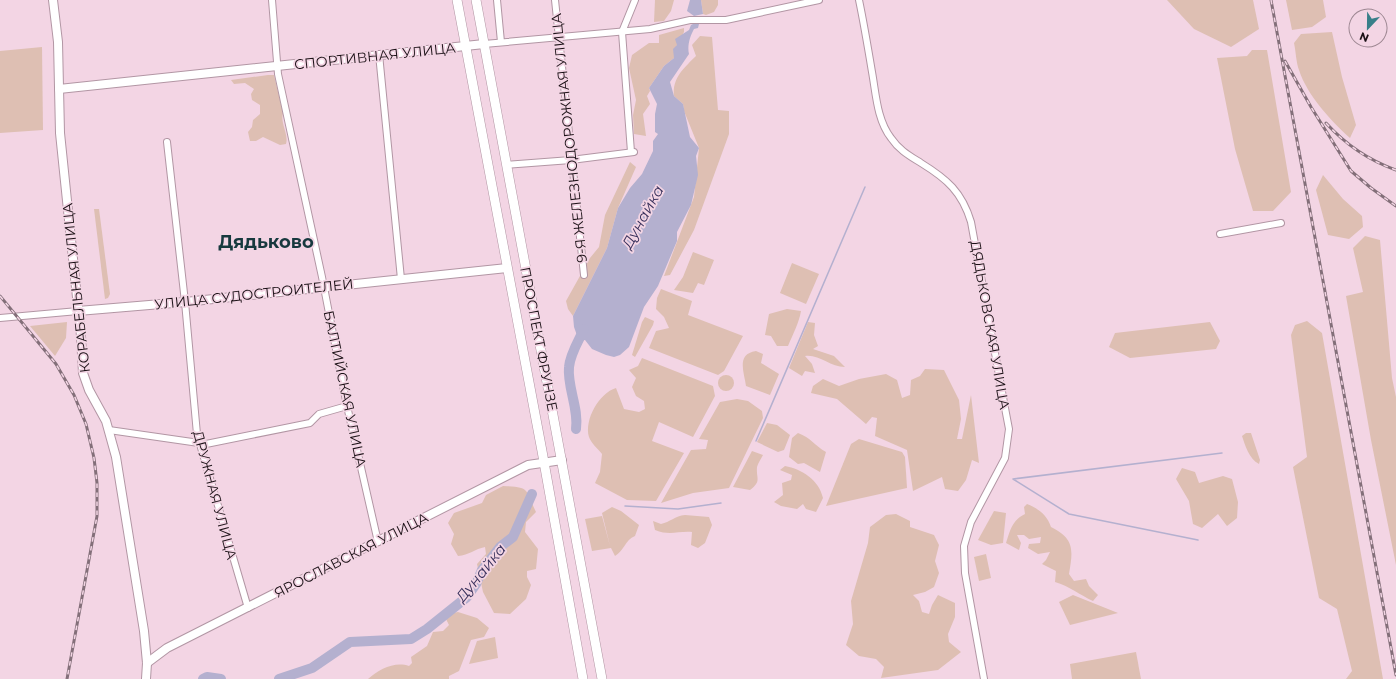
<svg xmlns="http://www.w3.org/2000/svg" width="1396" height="679" font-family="Montserrat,sans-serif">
<rect width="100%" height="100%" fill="#f3d5e4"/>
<g fill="#debfb3">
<path d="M655,0H674L671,11L664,21L654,22Z"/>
<path d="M701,0H718V5L714,12L706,15L703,14Z"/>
<path d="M1167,0H1253L1259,29L1231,47L1194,29Z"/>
<path d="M1286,0H1323L1326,17L1312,27L1292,30Z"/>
<path d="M684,28V32L676,47L674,58L664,66L649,88L650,91L647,96L650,104L643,114L646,136L634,134L633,115L636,100L629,68L632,55L649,43H659V35Z"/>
<path d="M1332,32L1342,77L1356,125L1350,138C1331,121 1307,95 1299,70C1296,62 1296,52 1294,43L1301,34Z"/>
<path d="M700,36L712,37L718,110L729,111V134L694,230L670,275L664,276L694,197L699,148L684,111L683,104L674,96C672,78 684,68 696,56L692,45Z"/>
<path d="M42,47L43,130L0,133V51Z"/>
<path d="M1252,50H1267L1291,192L1273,211H1253L1235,149L1217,58L1247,56Z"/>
<path d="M268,75H274L283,113C280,124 289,134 286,144L280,145L263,137L256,141H250L248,132L252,127L253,120L260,114V105L252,100L251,94L254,89L245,83L234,84L231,80Z"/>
<path d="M630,162L636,167L618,208L607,248L573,316L568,309L566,301L590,258L599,247L605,215Z"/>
<path d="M1323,175L1343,199L1362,216L1363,227L1349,239L1328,235L1316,190Z"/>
<path d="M94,209H99L110,294L108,298L105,299Z"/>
<path d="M1365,236L1380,240L1392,378L1396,397V565L1371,440L1346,296L1363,292L1353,248Z"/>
<path d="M693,252L714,260L704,285L698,283L693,293L674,290L683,277Z"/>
<path d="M792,263L819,274L806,304L780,293Z"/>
<path d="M661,289L692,301L688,315L743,336L724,371L718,375L649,348L656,331L669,328L664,317L656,309L657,298Z"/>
<path d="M787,309L801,311C799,323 793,334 788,346H777L771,336L765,335L769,314Z"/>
<path d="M645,317L654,321L653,325L635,357L632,355L642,322Z"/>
<path d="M1307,321L1322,333L1383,679H1346L1352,671L1337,609L1319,598L1293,467L1307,457L1291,335L1295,325Z"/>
<path d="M67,322L66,338L55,356L30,326Z"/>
<path d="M808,322L815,323L814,335L818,346L813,349L834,356L845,367C830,367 819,354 805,356L812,364L815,373L805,371L802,376L789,368Z"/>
<path d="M1210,322L1220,341L1216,349L1130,358L1109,347L1115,333Z"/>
<path d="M756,351L763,354L761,363L779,374L770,395L746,386C744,372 736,354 756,351Z"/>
<path d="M642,358L713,386L715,396L693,437L659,422L652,441L684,453L656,501L627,500L595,483L600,472L602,454C598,449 591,443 589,437C584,420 599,393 616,388L624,409L639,412L645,409L644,401L636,396L632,387L636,378L629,370L638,366Z"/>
<path d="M925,369L944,370L959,400L961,419L957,439H962L971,395L979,463L972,460L966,480L958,491L945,489L942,477L913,491L907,450L875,436L877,418L872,417L866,424L837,399L811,393L813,386L823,379L839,386L859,379L886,374L897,380L902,398L910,395L911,380L920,376Z"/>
<circle cx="726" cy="383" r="8"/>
<path d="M737,399L748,401L762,411L763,418L729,488L693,493L661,503L691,450L706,449L708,440L699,439L720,402Z"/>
<path d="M767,423L777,425L790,435L784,450L778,452L757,442Z"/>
<path d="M798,433C811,438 814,445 826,452L820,472L804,463L798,464L789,457L792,438Z"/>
<path d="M1246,433H1251L1260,460L1259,464C1249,459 1245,445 1242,436Z"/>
<path d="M859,439L902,452L905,457L907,488L826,506L851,444Z"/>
<path d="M752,451L763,455C761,459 758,463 757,467C756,479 762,481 750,490L733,487Z"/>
<path d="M785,466C802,469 819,480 823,498L816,512L806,509L803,504L797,509L781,506L774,502L783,495L782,483L791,480L792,475L780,470Z"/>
<path d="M1182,468L1195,472L1199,483L1223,476L1232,479L1238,502L1237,518L1227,526L1218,514L1202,528L1193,524L1189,501L1176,479Z"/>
<path d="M503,486C531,487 525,489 536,512L526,522L525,532L538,549L536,569L527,571V577L531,585L526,599L510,614L494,613L483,592L477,564L486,554L485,547C475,549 469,555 458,556L451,544L454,534L448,523L454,513L482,503L486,495Z"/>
<path d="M1027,504C1039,509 1047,515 1051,527C1075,539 1073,550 1069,574L1074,581L1086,579L1089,586L1098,595L1093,601C1080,595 1069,586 1055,582L1056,571L1042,564L1046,560L1050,552L1038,554L1028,548L1029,544L1040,543L1041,537L1029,539L1024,535H1017L1021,543L1019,550L1006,543C1010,531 1012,520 1025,514L1024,507Z"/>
<path d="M612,507L621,511L639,525L635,536C625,540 624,551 615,556L611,548L592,551L585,519L602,516L610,546L602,513Z"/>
<path d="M994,511L1006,513L1003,543L991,545L978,540Z"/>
<path d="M896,514L910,521V527L934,535L939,545L935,561L939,573L934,587L925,592L913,595L919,601L922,612L929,614L932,605L938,595L955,603V617L948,634L949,642L961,652L938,670L881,678L884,667L876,659L859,656L846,645L853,624L851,601L868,543L870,527L886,515Z"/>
<path d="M685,515L709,517L712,525L705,543L698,548L691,545L692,532C677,531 670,536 655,530L653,521L661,524C670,522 675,516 685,515Z"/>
<path d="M986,554L991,578L979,581L974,557Z"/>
<path d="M1073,595L1118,613L1070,625L1059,602Z"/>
<path d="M458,612L477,618L489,628L484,637L471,640L459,671L449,676V679H368C379,669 395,661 409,666L412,663L411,657L427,646L433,632L443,631L449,625L446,619L449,614Z"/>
<path d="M495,637L498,658L469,664L477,641Z"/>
<path d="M1136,652L1141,679H1072L1070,664Z"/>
</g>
<g fill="#b4b0cf">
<path d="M690,0H701L703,14L694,16L687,11Z"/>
<path d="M695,23L699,24L698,28L694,29C690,36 687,46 689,54L670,82L674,96L683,104L690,137L699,148L696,156L698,175L691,205L677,232V241L658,286L644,307L629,347L620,355L614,357L606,355L592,349L585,340L579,341L574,327L573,316L607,248L618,208L630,188L642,174L653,151V141L658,134L655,132V114L657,104L649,88L664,66L674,58L673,49L677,45L675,39L689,30L691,25Z"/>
</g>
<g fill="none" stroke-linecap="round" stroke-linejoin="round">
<g stroke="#b4b0cf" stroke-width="1.5">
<path d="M756,441L865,187"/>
<path d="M625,506L678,509L721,503"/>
<path d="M1198,540L1069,514L1013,479L1222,453"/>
</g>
<g stroke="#b4b0cf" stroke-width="10">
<path d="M576,429C579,408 567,387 569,367C570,354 579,340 584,329"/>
<path d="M203,679L207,677L221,679"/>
<path d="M279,679L312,668L350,642L411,639L427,629L467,597L476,584L482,570L500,547L513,537L532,494"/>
</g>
<g stroke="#b296a4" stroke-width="8">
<g id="minor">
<path d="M272,0L278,74L322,277L347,406L378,542"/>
<path d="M497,0L501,42"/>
<path d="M555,0L584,275"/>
<path d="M859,0C864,24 868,48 872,72C876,94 877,120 891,138C899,150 910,156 921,163C947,179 962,192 971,222L1005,408L1009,429L1005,458L971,522L964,546L965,573L984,679"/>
<path d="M484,44L650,29L690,20H726L819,0"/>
<path d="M379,54L401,279"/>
<path d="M167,142L185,302L197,434L248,608"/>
<path d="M631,152L622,32L635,0"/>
<path d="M506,165L571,160L634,152"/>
<path d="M1220,234L1281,223"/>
<path d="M0,318L78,311"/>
<path d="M109,430L206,444L310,423L319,414L347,406"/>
</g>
</g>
<g stroke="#b296a4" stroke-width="10">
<g id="tertiary">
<path d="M53,0L58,42L60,133L81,336L83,373L89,390L106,421L116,457L144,631L147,663L146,679"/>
<path d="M59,89L484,44"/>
<path d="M78,311L185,302L507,268"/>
<path d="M147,663L167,648L528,465L562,460"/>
</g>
</g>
<g stroke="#b296a4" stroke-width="10">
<g id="secondary">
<path d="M457,0L542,451L583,679"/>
<path d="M476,0L602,679"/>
</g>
</g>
<use href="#minor" stroke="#fff" stroke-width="6"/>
<use href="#tertiary" stroke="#fff" stroke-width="8"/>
<use href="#secondary" stroke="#fff" stroke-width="9"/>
<g stroke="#836f79" stroke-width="3">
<g id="rail">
<path d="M1271,0L1396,675"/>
<path d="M1285,61L1311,107L1351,171L1371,188L1396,206"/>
<path d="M1326,123C1346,145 1368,160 1396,170"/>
<path d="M0,296L56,364L74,395L86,424L94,458L97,483V516L67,679"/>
</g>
</g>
<use href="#rail" stroke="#f3d5e4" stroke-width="1.5" stroke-dasharray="4.5" stroke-linecap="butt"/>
</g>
<g text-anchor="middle" stroke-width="3.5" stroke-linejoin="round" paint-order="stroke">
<g font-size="14" fill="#1b1116" stroke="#f3d5e4">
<text transform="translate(375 56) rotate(-6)" y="5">СПОРТИВНАЯ УЛИЦА</text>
<text transform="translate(569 138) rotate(-96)" y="5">9-Я ЖЕЛЕЗНОДОРОЖНАЯ УЛИЦА</text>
<text transform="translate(76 288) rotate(-96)" y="5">КОРАБЕЛЬНАЯ УЛИЦА</text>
<text transform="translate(254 294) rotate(-6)" y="5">УЛИЦА СУДОСТРОИТЕЛЕЙ</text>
<text transform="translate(990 325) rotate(80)" y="5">ДЯДЬКОВСКАЯ УЛИЦА</text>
<text transform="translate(539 339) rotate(79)" y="5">ПРОСПЕКТ ФРУНЗЕ</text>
<text transform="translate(345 389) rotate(78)" y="5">БАЛТИЙСКАЯ УЛИЦА</text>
<text transform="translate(215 495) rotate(75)" y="5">ДРУЖНАЯ УЛИЦА</text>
<text transform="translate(351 555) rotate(-27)" y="5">ЯРОСЛАВСКАЯ УЛИЦА</text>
</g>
<g font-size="15" font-style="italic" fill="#38305b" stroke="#f3d5e4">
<text transform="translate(643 217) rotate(-61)" y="5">Дунайка</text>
<text transform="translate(481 573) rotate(-51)" y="5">Дунайка</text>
</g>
<g font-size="18" font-weight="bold" fill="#17393e" stroke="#f3d5e4">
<text x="266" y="248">Дядьково</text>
</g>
</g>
<g transform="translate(1368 28) rotate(202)"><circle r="19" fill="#f3d5e4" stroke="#9d8792"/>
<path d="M0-3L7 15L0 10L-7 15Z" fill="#387f89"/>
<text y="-6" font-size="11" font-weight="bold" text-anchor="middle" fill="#1b1116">N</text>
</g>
</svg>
